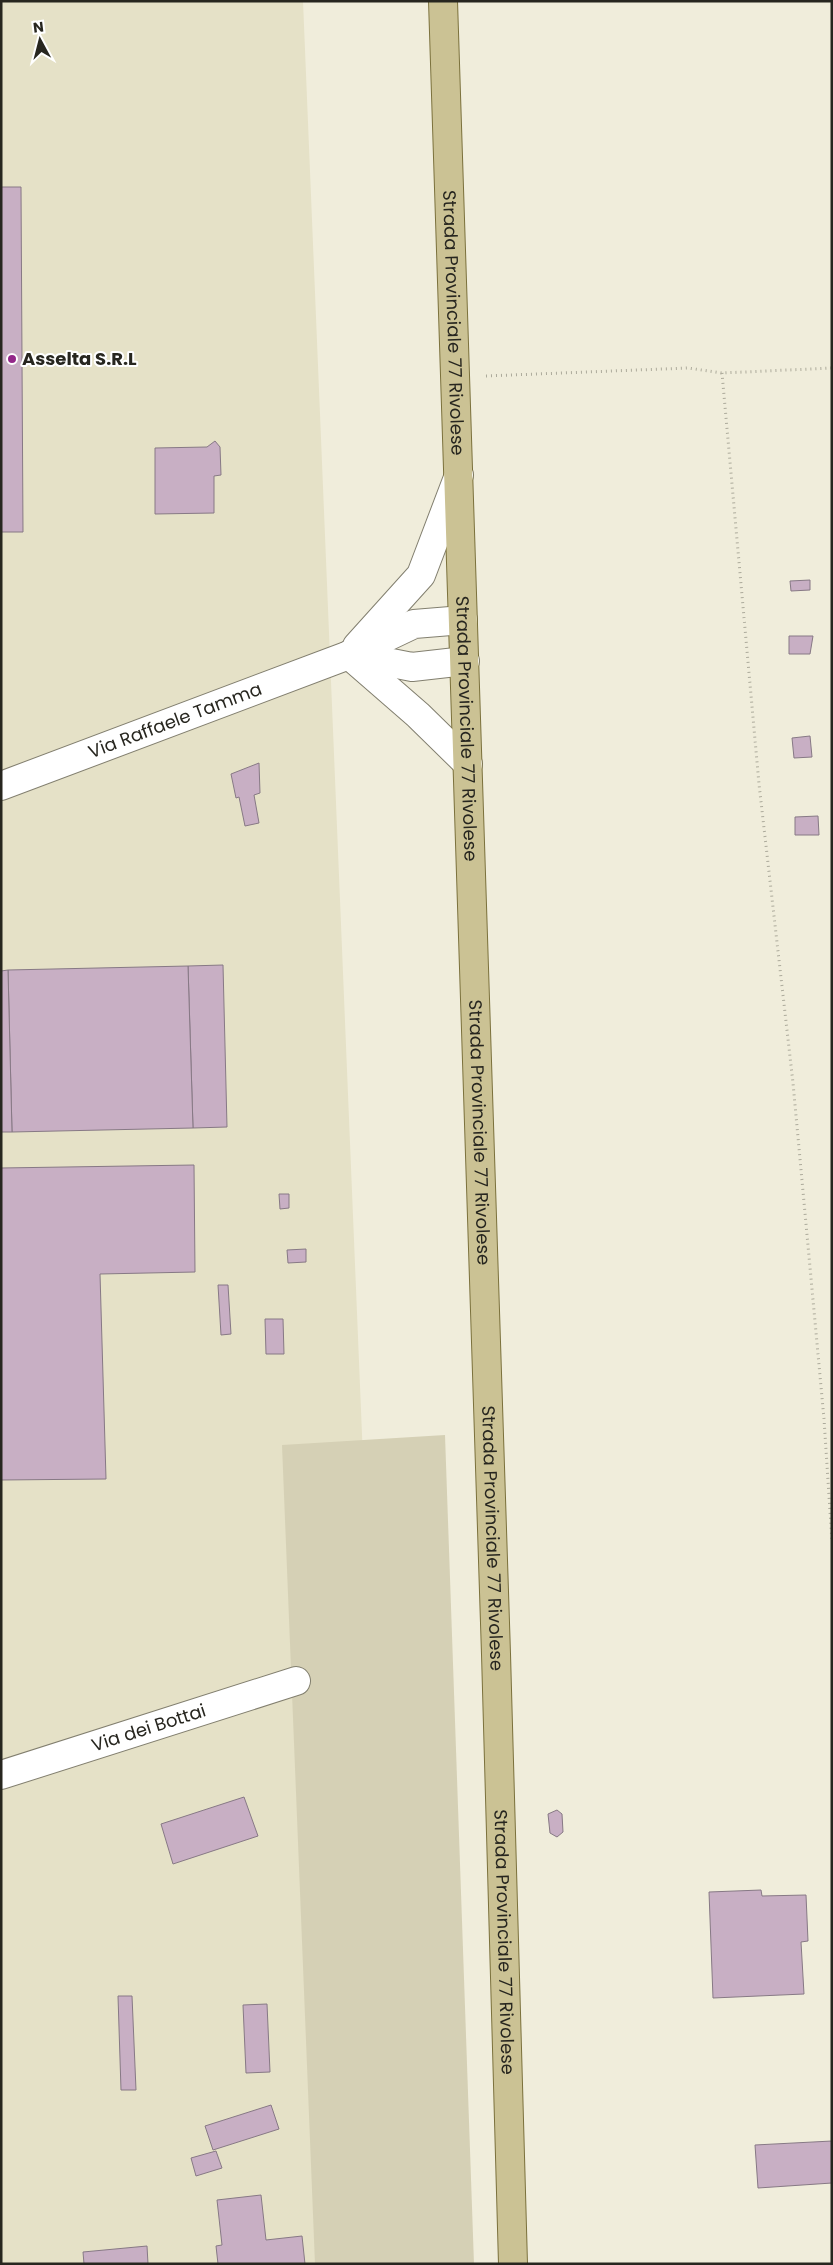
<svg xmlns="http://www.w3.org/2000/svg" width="833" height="2265" font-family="Poppins,sans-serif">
<rect width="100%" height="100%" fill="#f0eddb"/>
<path fill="#e5e1c7" d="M1,1H303L388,2066L382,2264H1Z"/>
<path fill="#d5d0b5" d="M445,1435L474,2264H315L282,1445Z"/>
<g fill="#c8afc4" stroke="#877985">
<path d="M1,187H21L23,532H1Z"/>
<path d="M215,441L220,447L221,475L214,476V513L155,514V448L207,447Z"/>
<path d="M810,580V590L791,591L790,581Z"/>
<path d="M789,636H813L810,654H789Z"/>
<path d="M810,736L812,757L794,758L792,738Z"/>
<path d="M259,763L260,793L254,795L259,823L245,826L239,797L236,798L231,774Z"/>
<path d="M818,816L819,835H795V817Z"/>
<path d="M223,965L227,1127L193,1128L188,966Z"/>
<path d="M188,966L193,1128L12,1132L8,970Z"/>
<path d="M8,970L12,1132H1V971Z"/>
<path d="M194,1165L195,1272L100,1274L106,1479L1,1480V1168Z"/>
<path d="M279,1194H289V1208L280,1209Z"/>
<path d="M306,1249V1262L288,1263L287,1250Z"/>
<path d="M218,1285H228L231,1334L221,1335Z"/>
<path d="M265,1319H283L284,1354H266Z"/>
<path d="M244,1797L258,1836L173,1864L161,1824Z"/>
<path d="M557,1810L562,1814L563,1832L557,1837L550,1833L548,1814Z"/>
<path d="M761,1890L762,1896L806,1895L808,1941L801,1942L804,1994L713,1998L709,1892Z"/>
<path d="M118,1996H132L136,2090H121Z"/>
<path d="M267,2004L270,2072L246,2073L243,2005Z"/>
<path d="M271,2105L279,2129L213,2150L205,2126Z"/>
<path d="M832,2141V2183L758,2188L755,2145Z"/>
<path d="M216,2151L222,2168L196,2176L191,2158Z"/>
<path d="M261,2195L266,2240L302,2236L305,2264H218L216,2246L222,2245L217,2200Z"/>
<path d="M147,2246L148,2264H84L83,2252Z"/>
</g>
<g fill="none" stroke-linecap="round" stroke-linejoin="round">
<g stroke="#827f6f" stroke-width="30">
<g id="minor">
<path d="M357,646L421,575L459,475"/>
<path d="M349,655L418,715L468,764"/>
<path d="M351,655L412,667L465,661"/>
<path id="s1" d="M1,786L349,655L414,624L463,620"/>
<path id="s2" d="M1,1775L296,1681"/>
</g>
</g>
<g stroke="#7b713c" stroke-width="30">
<g id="major">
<path id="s3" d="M443,1L496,1654L513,2264"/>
</g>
</g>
<g stroke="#acaa9b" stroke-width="3" stroke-dasharray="1 4" stroke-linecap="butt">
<path d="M722,373L759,784L793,1083L824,1419L832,1542"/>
<path d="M486,376L688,368L722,373L832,368"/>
</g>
<use href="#minor" stroke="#fff" stroke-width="28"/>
<use href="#major" stroke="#cbc294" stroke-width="28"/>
</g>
<circle fill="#932789" stroke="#fff" stroke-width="2" cx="12" cy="359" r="5"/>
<g text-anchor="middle" stroke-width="4" stroke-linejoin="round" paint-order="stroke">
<g font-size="18" fill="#27261f" stroke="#fff">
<text dy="6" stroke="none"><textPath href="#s3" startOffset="322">Strada Provinciale 77 Rivolese</textPath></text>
<text dy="6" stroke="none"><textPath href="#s1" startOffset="186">Via Raffaele Tamma</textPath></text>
<text dy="6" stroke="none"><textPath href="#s3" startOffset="728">Strada Provinciale 77 Rivolese</textPath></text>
<text dy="6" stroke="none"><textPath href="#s3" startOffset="1132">Strada Provinciale 77 Rivolese</textPath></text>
<text dy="6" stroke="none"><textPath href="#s3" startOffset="1538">Strada Provinciale 77 Rivolese</textPath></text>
<text dy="6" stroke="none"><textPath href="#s2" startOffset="155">Via dei Bottai</textPath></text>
<text dy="6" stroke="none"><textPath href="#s3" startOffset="1942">Strada Provinciale 77 Rivolese</textPath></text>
</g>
<g font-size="18" font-weight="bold" fill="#27261f" stroke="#fff" text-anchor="start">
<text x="22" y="365">Asselta S.R.L</text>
</g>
</g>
<rect width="833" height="2265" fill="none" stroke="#27261f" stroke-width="5"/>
<g transform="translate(40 40) rotate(353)" stroke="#ffffff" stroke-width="4" paint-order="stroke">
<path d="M0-4L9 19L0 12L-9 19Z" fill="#27261f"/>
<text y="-8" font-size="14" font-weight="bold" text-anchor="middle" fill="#27261f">N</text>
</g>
</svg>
